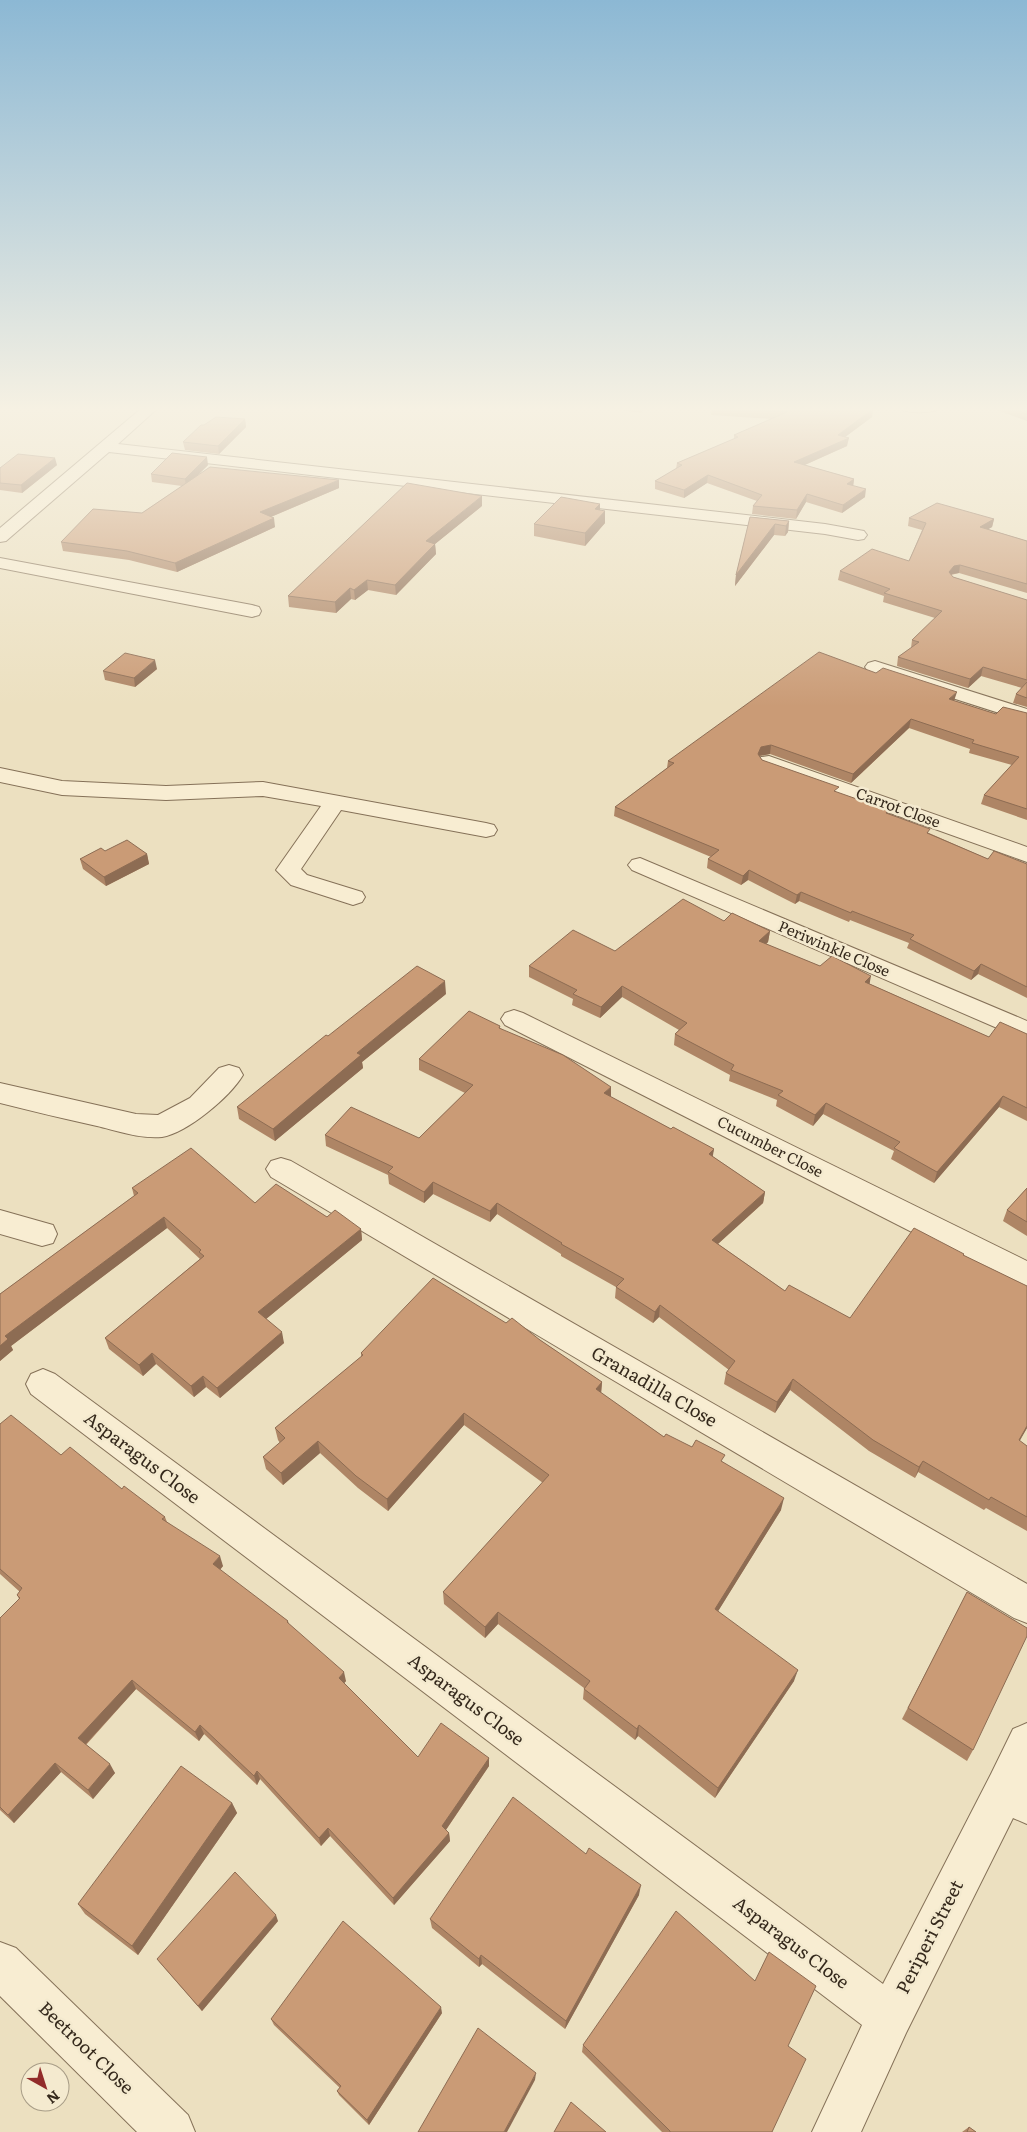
<svg xmlns="http://www.w3.org/2000/svg" width="1027" height="2132" font-family="Literata,serif">
<rect width="100%" height="100%" fill="#ece0c0"/>
<g fill="none" stroke-linecap="round" stroke-linejoin="round">
<g stroke="#857158" stroke-width="2">
<g id="street">
<path d="M143,407H159L118,444L825,524L864,531L867,535L864,539L858,540L825,534L109,452L6,541L0,542V528Z"/>
<path d="M900,407H939L937,410C927,413 912,413 902,410Z"/>
<path d="M0,558L252,605L259,607L261,611L259,615L252,617L0,568Z"/>
<path d="M875,661L1027,709V722L868,671L865,667L868,663Z"/>
<path d="M769,756L1027,847V862L761,767L758,762L761,757Z"/>
<path d="M0,768L62,781L166,786L263,782L486,823L494,825L497,830L494,835L486,837L341,810L301,869L307,875L362,892L365,897L362,902L353,905L291,885L276,870L321,806L263,796L166,800L62,795L0,782Z"/>
<path d="M640,858L1027,1021V1041L632,870L628,865L632,860Z"/>
<path d="M514,1010L523,1013L1027,1261V1289L1016,1285L505,1025L501,1019L505,1013Z"/>
<path d="M229,1065L239,1068L243,1075C230,1097 187,1133 162,1137C140,1139 118,1131 97,1126C65,1119 32,1111 0,1103V1083L136,1114L158,1115L190,1098L219,1068Z"/>
<path d="M281,1158L291,1161L1027,1584V1623L1014,1618L271,1177L266,1169L271,1161Z"/>
<path d="M0,1210L53,1225L57,1234L53,1243L42,1246L0,1234Z"/>
<path d="M43,1369L55,1374L883,1984L991,1774L1013,1729L1027,1723V1824L1013,1818L906,2033L861,2132H812L862,2025L31,1394L26,1384L31,1374Z"/>
<path d="M0,1942L16,1948L188,2115L195,2132H137L0,1996Z"/>
</g>
</g>
<use href="#street" fill="#f8edd2" fill-rule="evenodd"/>
</g>
<g fill="#ae8565">
<path d="M600,407H645L641,413Z"/>
<path d="M712,407L873,409L872,417L845,437L847,446L805,465L854,479L853,486L865,497L842,513L806,502L796,519L752,514L753,506L757,501L707,483L684,498L655,489V481L676,469L677,463L734,439V435L772,419L711,415Z"/>
<path d="M988,407H1027V421Z"/>
<path d="M245,419L246,427L219,454L185,450L183,442L204,425Z"/>
<path d="M57,465L22,493L0,490V468Z"/>
<path d="M208,465L198,475L339,488L271,517L275,527L177,572L129,560L63,551L61,542L142,513L182,486L152,482L151,474Z"/>
<path d="M600,504V510L605,523L585,546L534,536V524Z"/>
<path d="M482,506L435,544L436,554L396,595L368,590L355,600L351,599L336,613L289,607L288,596Z"/>
<path d="M750,517L789,521L788,532L785,536L774,535L735,586L736,575Z"/>
<path d="M909,518L994,519L992,527L988,529L1027,541V593L959,573L951,575L953,577L1027,600V707L1013,703L1016,694L1022,688L981,676L968,688L897,666L898,657L911,648L912,640L935,618L883,602L884,596L838,580L840,571L909,561L922,530L908,526Z"/>
<path d="M157,669L135,687L105,680L103,671Z"/>
<path d="M954,701L996,714L1027,713V820L981,804L984,795L1012,765L969,753L970,749L909,728L851,783L770,754L759,756L762,760L838,793L888,813L929,833L988,859L1027,864V998L978,974L971,980L907,948L909,943L850,920L849,922L799,901L795,904L748,880L741,885L707,868L708,859L711,857L614,816L615,807L667,768L668,761Z"/>
<path d="M105,851L147,854L149,864L106,886L83,869L80,859Z"/>
<path d="M724,921L770,931L768,942L766,944L820,966L870,984L989,1037L1027,1034V1121L999,1107L934,1183L891,1159L894,1151L823,1114L813,1126L776,1106L777,1100L729,1081L730,1075L674,1045L675,1034L679,1030L622,997L600,1018L572,1005L573,999L529,977V966L615,951Z"/>
<path d="M446,994L362,1062L363,1068L275,1141L239,1119L237,1107L328,1036Z"/>
<path d="M500,1026V1028L611,1097L671,1129L714,1149L712,1156L765,1192L763,1203L718,1244L785,1291L850,1318L963,1255L1027,1286V1428L1019,1441L1027,1446V1531L986,1508L984,1510L918,1472L915,1478L869,1451L790,1390L775,1413L724,1384L726,1373L729,1370L659,1317L653,1323L615,1298L616,1287L561,1256V1254L497,1214L490,1222L433,1194L424,1203L389,1184L388,1175L326,1146L325,1135L419,1138L465,1093L419,1070V1059Z"/>
<path d="M132,1188L255,1203L327,1217L361,1229L362,1240L266,1319L284,1343L220,1398L206,1387L194,1397L156,1364L143,1376L109,1349L105,1338L200,1259L167,1228L11,1346L13,1350L0,1361V1294L134,1196Z"/>
<path d="M1027,1188V1236L1003,1221L1007,1210Z"/>
<path d="M506,1323L540,1340L602,1382L601,1393L664,1437L692,1447L723,1462L781,1510L718,1611L794,1681L715,1798L638,1736L635,1740L583,1699L584,1688L498,1624L485,1638L444,1604L443,1592L543,1483L464,1425L388,1511L358,1488L320,1453L283,1485L266,1469L263,1457L280,1443L278,1440L275,1428L361,1357V1353Z"/>
<path d="M0,1424L61,1455L122,1489L165,1517L167,1522L223,1566L220,1570L288,1621L289,1624L346,1681L344,1683L418,1757L489,1758V1766L446,1830L449,1833L450,1841L394,1905L330,1836L321,1846L260,1779L257,1785L204,1734L199,1741L136,1689L86,1745L115,1773L93,1799L61,1772L14,1823L0,1810V1618L19,1599L17,1595L20,1592L0,1574Z"/>
<path d="M967,1592L973,1750L967,1761L902,1719Z"/>
<path d="M232,1803L237,1813L138,1955L85,1914L78,1904Z"/>
<path d="M586,1854L639,1895L565,2029L482,1964L479,1967L432,1928L430,1919Z"/>
<path d="M278,1921L202,2011L161,1964L157,1959Z"/>
<path d="M442,2013L369,2125L339,2095L337,2091L340,2088L274,2025L271,2019Z"/>
<path d="M583,2045L788,2046L772,2132H662L582,2052Z"/>
<path d="M969,2127L976,2132H962Z"/>
</g>
<g fill="#8d6c53">
<path d="M641,407H645L641,413Z"/>
<path d="M873,409L872,417L837,443L838,435Z"/>
<path d="M245,419L246,427L219,454L218,446Z"/>
<path d="M849,438L847,446L793,470L794,462Z"/>
<path d="M207,457L208,465L186,487L185,479Z"/>
<path d="M55,458L57,465L22,493L21,485Z"/>
<path d="M708,475L707,483L684,498V490Z"/>
<path d="M854,479L853,487L847,484Z"/>
<path d="M339,480V488L261,521L260,512Z"/>
<path d="M866,489L865,497L842,513L843,505Z"/>
<path d="M807,494L806,502L796,519L797,510Z"/>
<path d="M482,496V506L435,544L436,554L396,595L395,585L426,541Z"/>
<path d="M600,504V516L595,509Z"/>
<path d="M605,511V523L585,546V533Z"/>
<path d="M274,518L275,527L177,572L175,563Z"/>
<path d="M994,519L992,527L978,535L980,527Z"/>
<path d="M789,521L788,532L785,536L786,526Z"/>
<path d="M775,524L774,535L735,586L736,575Z"/>
<path d="M960,565L959,573L952,574L947,580L949,572L954,566Z"/>
<path d="M367,580L368,590L355,600L354,590Z"/>
<path d="M350,588L351,599L336,613L335,602Z"/>
<path d="M155,660L157,669L135,687L134,678Z"/>
<path d="M983,667L981,676L968,688L970,679Z"/>
<path d="M957,692L954,701L949,699Z"/>
<path d="M911,719L909,728L851,783L853,774Z"/>
<path d="M771,745L770,754L759,756L758,754L761,747Z"/>
<path d="M147,854L149,864L106,886L104,877Z"/>
<path d="M749,870L748,880L741,885L743,876Z"/>
<path d="M801,892L799,901L795,904L797,895Z"/>
<path d="M770,931L768,942L758,952L759,941Z"/>
<path d="M981,964L978,974L971,980L974,971Z"/>
<path d="M871,976L869,987L865,982Z"/>
<path d="M445,981L446,994L362,1062L363,1068L275,1141L273,1129L357,1053Z"/>
<path d="M622,986V997L600,1018L601,1007Z"/>
<path d="M611,1087V1099L604,1093Z"/>
<path d="M1003,1096L999,1107L934,1183L937,1172Z"/>
<path d="M826,1103L823,1114L813,1126L815,1115Z"/>
<path d="M714,1149L712,1161L709,1154Z"/>
<path d="M433,1182V1194L424,1203V1192Z"/>
<path d="M765,1192L763,1203L710,1251L712,1240Z"/>
<path d="M497,1203V1214L490,1222V1211Z"/>
<path d="M164,1217L167,1228L11,1346L13,1350L0,1361V1346L5,1336Z"/>
<path d="M361,1229L362,1240L260,1324L258,1312Z"/>
<path d="M660,1305L659,1317L653,1323L655,1312Z"/>
<path d="M282,1332L284,1343L220,1398L217,1388Z"/>
<path d="M152,1353L156,1364L143,1376L139,1365Z"/>
<path d="M203,1376L206,1387L194,1397L191,1386Z"/>
<path d="M793,1379L790,1390L775,1413L777,1402Z"/>
<path d="M602,1382L601,1394L596,1389Z"/>
<path d="M464,1413V1425L388,1511L387,1499Z"/>
<path d="M1027,1426V1428L1014,1451L1019,1440Z"/>
<path d="M318,1441L320,1453L283,1485L281,1473Z"/>
<path d="M923,1461L918,1472L915,1478L919,1467Z"/>
<path d="M784,1498L781,1510L712,1621L715,1609Z"/>
<path d="M220,1556L223,1566L216,1574L213,1564Z"/>
<path d="M498,1612V1624L485,1638V1627Z"/>
<path d="M798,1670L794,1681L715,1798L718,1788Z"/>
<path d="M344,1672L346,1681L341,1687L339,1678Z"/>
<path d="M132,1680L136,1689L83,1747L78,1738Z"/>
<path d="M200,1725L204,1734L199,1741L195,1732Z"/>
<path d="M639,1725L638,1736L635,1740L637,1729Z"/>
<path d="M489,1758V1766L443,1834L442,1826Z"/>
<path d="M55,1763L61,1772L14,1823L8,1815Z"/>
<path d="M110,1764L115,1773L93,1799L88,1790Z"/>
<path d="M257,1771L260,1779L257,1785L254,1776Z"/>
<path d="M232,1803L237,1813L138,1955L132,1946Z"/>
<path d="M328,1828L330,1836L321,1846L319,1838Z"/>
<path d="M449,1833L450,1841L394,1905L393,1898Z"/>
<path d="M641,1885L639,1895L565,2029L566,2021Z"/>
<path d="M276,1915L278,1921L202,2011L198,2006Z"/>
<path d="M481,1955L482,1964L479,1967V1959Z"/>
<path d="M441,2007L442,2013L369,2125L367,2120Z"/>
<path d="M536,2073L535,2080L507,2132H504Z"/>
</g>
<g fill="#ca9b76" stroke="#8d6c53">
<path d="M712,407H866L873,409L838,435L849,438L794,462L854,479L847,484L866,489L843,505L807,494L797,510L753,506L762,495L708,475L684,490L655,481L682,465L677,463L738,437L734,435L787,412Z"/>
<path d="M1008,407H1027V414Z"/>
<path d="M216,417L245,419L218,446L183,442L201,425H204Z"/>
<path d="M172,453L207,457L185,479L151,474Z"/>
<path d="M18,454L55,458L21,485L0,483V468Z"/>
<path d="M210,467L339,480L260,512L274,518L175,563L127,551L61,542L93,509L142,513Z"/>
<path d="M407,483L482,496L426,541L435,544L395,585L367,580L354,590L350,588L335,602L288,596Z"/>
<path d="M561,497L600,504L595,509L605,511L585,533L534,524Z"/>
<path d="M937,503L994,519L980,527L1027,541V584L960,565L954,566L949,572L953,577L1027,600V680L983,667L970,679L898,657L919,642L912,640L942,611L884,593L890,589L840,571L872,549L909,561L926,523L909,518Z"/>
<path d="M750,517L789,521L786,526L775,524L736,575Z"/>
<path d="M819,652L876,673L883,668L957,692L949,699L996,714L1003,707L1027,713V809L984,795L1019,757L972,743L974,740L911,719L853,774L771,745L761,747L758,754L762,760L839,787L834,791L888,810L886,813L930,829L927,833L988,859L994,851L1027,864V987L981,964L974,971L910,939L914,935L852,911L851,913L801,892L797,895L749,870L743,876L708,859L719,850L615,807L674,763L668,761Z"/>
<path d="M125,653L155,660L134,678L103,671Z"/>
<path d="M1027,682V698L1016,694Z"/>
<path d="M127,840L147,854L104,877L80,859L101,848L105,851Z"/>
<path d="M683,899L724,921L732,913L770,931L759,941L820,966L832,956L871,976L865,982L989,1037L1000,1022L1027,1034V1108L1003,1096L937,1172L894,1148L900,1142L826,1103L815,1115L778,1095L783,1091L731,1070L734,1065L675,1034L687,1023L622,986L601,1007L573,994L577,990L529,966L573,930L615,951Z"/>
<path d="M417,966L445,981L357,1053L361,1055L273,1129L237,1107L326,1035L328,1036Z"/>
<path d="M469,1011L500,1026L499,1028L563,1055L611,1087L604,1093L671,1129L673,1127L714,1149L709,1154L765,1192L712,1240L785,1291L789,1285L850,1318L914,1228L964,1254L963,1255L1027,1286V1426L1019,1440L1027,1446V1517L991,1497L989,1500L923,1461L919,1467L873,1440L793,1379L777,1402L726,1373L735,1361L660,1305L655,1312L616,1287L624,1279L561,1244L562,1243L497,1203L490,1211L433,1182L424,1192L388,1172L393,1167L325,1135L351,1107L419,1138L473,1085L419,1059Z"/>
<path d="M191,1148L255,1203L276,1184L327,1217L335,1210L361,1229L258,1312L282,1332L217,1388L203,1376L191,1386L152,1353L139,1365L105,1338L204,1256L199,1252L201,1250L164,1217L5,1336L8,1339L0,1346V1294L138,1193L132,1188Z"/>
<path d="M1027,1188V1222L1007,1210Z"/>
<path d="M433,1278L506,1323L512,1318L540,1340L602,1382L596,1389L664,1437L666,1434L692,1447L696,1440L725,1455L721,1461L784,1498L715,1609L798,1670L718,1788L639,1725L637,1729L584,1689L590,1681L498,1612L485,1627L443,1592L549,1475L464,1413L387,1499L356,1476L318,1441L281,1473L263,1457L285,1438L275,1428L363,1355L361,1353Z"/>
<path d="M11,1415L61,1455L70,1447L122,1489L124,1486L165,1517L162,1519L220,1556L213,1564L288,1621L287,1622L344,1672L339,1678L418,1757L441,1723L489,1758L442,1826L449,1833L393,1898L328,1828L319,1838L257,1771L254,1776L200,1725L195,1732L132,1680L78,1738L110,1764L88,1790L55,1763L8,1815L0,1807V1618L20,1598L17,1595L22,1588L0,1569V1424Z"/>
<path d="M967,1592L1027,1628V1636L973,1750L908,1708Z"/>
<path d="M181,1766L232,1803L132,1946L78,1904Z"/>
<path d="M513,1797L586,1854L589,1848L641,1885L566,2021L481,1955L479,1959L430,1919Z"/>
<path d="M235,1872L276,1915L198,2006L157,1959Z"/>
<path d="M676,1911L755,1981L769,1952L816,1986L788,2046L806,2059L772,2132H670V2131L583,2045Z"/>
<path d="M343,1921L441,2007L367,2120L337,2091L341,2086L271,2019Z"/>
<path d="M478,2028L536,2073L504,2132H418Z"/>
<path d="M571,2102L606,2132H554Z"/>
<path d="M969,2127L976,2132H967Z"/>
</g>
<linearGradient id="sky" x2="0" y2="1"><stop stop-color="#8cb8d4"/><stop offset="0.58" stop-color="#f6f1e3"/><stop offset="1" stop-color="#f6f1e3" stop-opacity="0"/></linearGradient>
<rect width="1027" height="706" fill="url(#sky)"/>
<g text-anchor="middle" stroke-width="5" stroke-linejoin="round" paint-order="stroke">
<g font-size="15" fill="#35291c" stroke="#f4eacf">
<text transform="translate(898 808) rotate(20)" y="5">Carrot Close</text>
<text transform="translate(834 949) rotate(23)" y="5">Periwinkle Close</text>
<text transform="translate(770 1147) rotate(27)" y="5">Cucumber Close</text>
</g>
<g font-size="18" fill="#35291c" stroke="#f4eacf">
<text transform="translate(654 1387) rotate(30)" y="6">Granadilla Close</text>
<text transform="translate(142 1458) rotate(37)" y="6">Asparagus Close</text>
<text transform="translate(466 1700) rotate(37)" y="6">Asparagus Close</text>
<text transform="translate(930 1937) rotate(-63)" y="6">Periperi Street</text>
<text transform="translate(791 1943) rotate(37)" y="6">Asparagus Close</text>
<text transform="translate(86 2048) rotate(44)" y="6">Beetroot Close</text>
</g>
</g>
<g transform="translate(45 2087) rotate(141)"><circle r="24" fill="#f4eacf" stroke="#a89d87"/>
<path d="M0-4L9 19L0 12L-9 19Z" fill="#922c2a"/>
<text y="-8" font-size="14" font-weight="bold" text-anchor="middle" fill="#35291c">N</text>
</g>
</svg>
